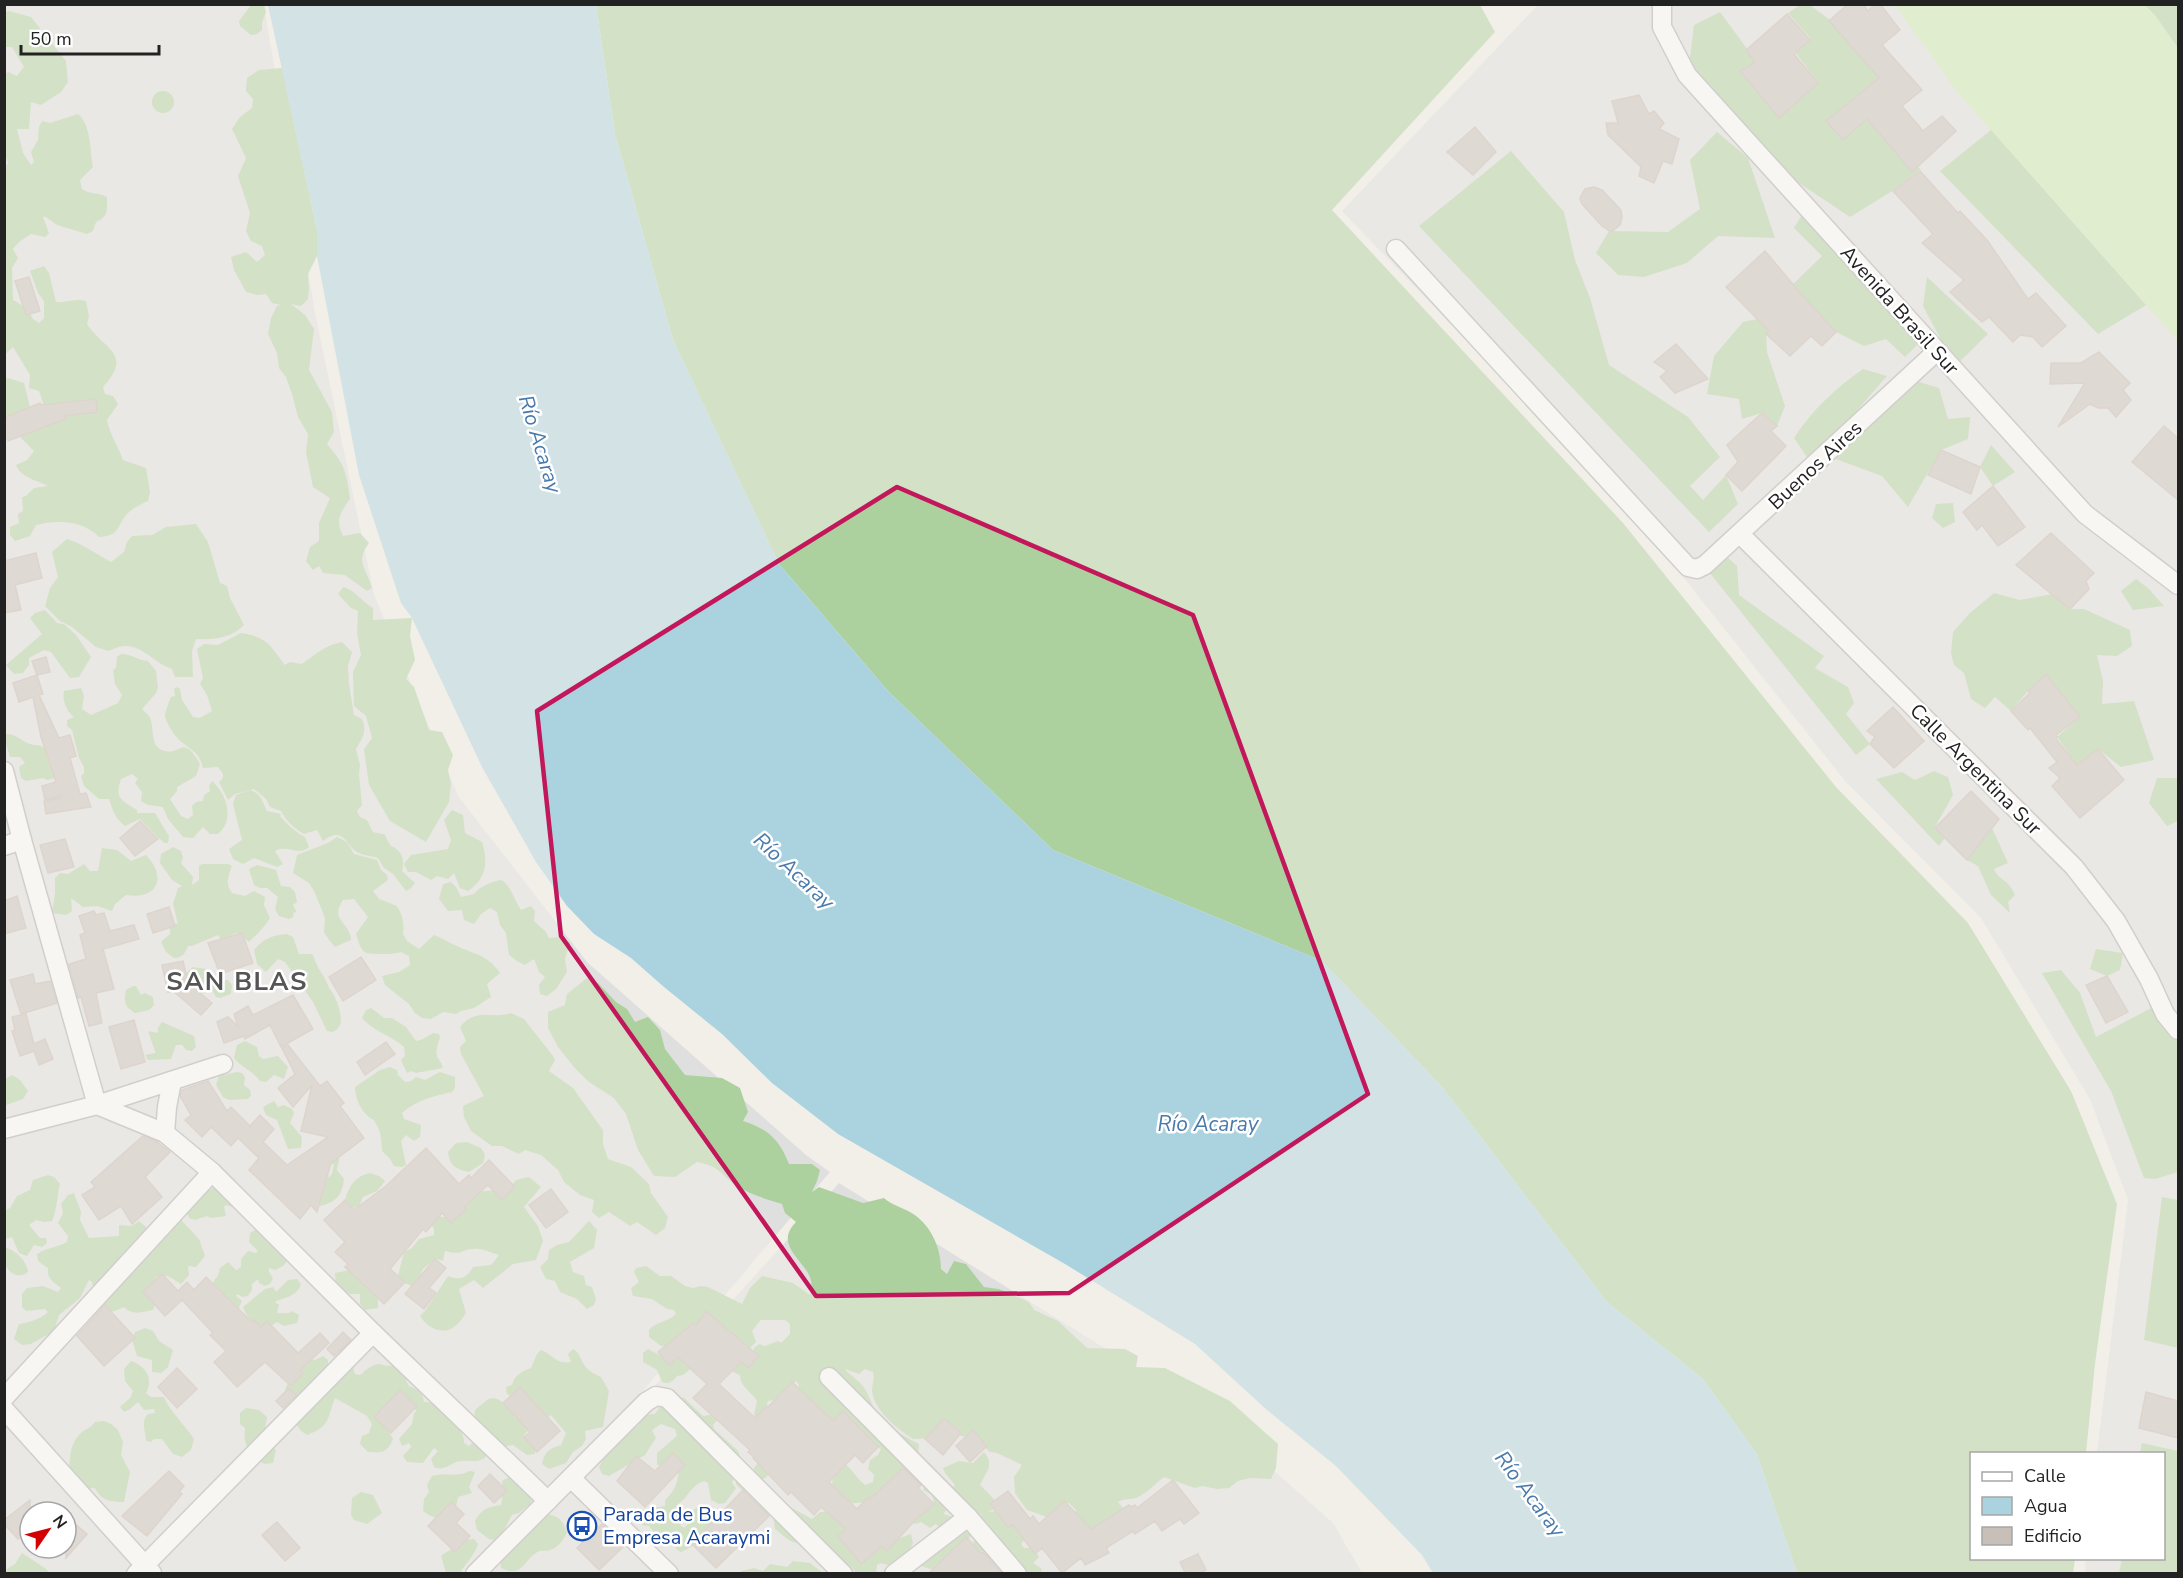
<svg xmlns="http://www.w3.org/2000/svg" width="2183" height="1578" font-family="'Nunito Sans',sans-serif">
<rect width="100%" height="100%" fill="#f2efe9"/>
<g fill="#e0dfdf" fill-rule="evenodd">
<path d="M5,5H264L315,313L374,595L458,796L587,962L806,1155L830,1172L642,1392L462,1573L5,1574ZM30,1512H66V1548H30Z"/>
<path d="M1538,5H2178V1573H2085L2086,1559L2164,1558V1454L2097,1453L2128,1200L2090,1099L1981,918L1846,782L1633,514L1342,211Z"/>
<path d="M839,1183L1209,1413L1333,1523L1362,1573L477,1574L571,1478Z"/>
</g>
<path fill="#cdebb0" d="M1895,5H2178V341L1957,92Z"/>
<g fill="#add19e">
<path d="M251,5H264L266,12L262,22V30L257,34L251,35L240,26L239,21Z"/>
<path d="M596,5H1480L1495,32L1332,210L1623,523L1836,787L1968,923L2071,1091L2117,1204L2095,1364L2086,1453L1972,1454V1558L2075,1559L2073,1573H1797L1757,1454L1702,1378L1607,1302L1443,1088L1322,961L1053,850L888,691L779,564L673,340L615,134Z"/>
<path d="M1800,5H1810L1830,20L1881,77L1828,120L1844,139L1868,118L1902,157L1921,169L1894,190L1850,217L1769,163L1688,74L1694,25L1720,12L1756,61L1741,70L1780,117L1818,82L1795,52L1810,38L1788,13Z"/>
<path d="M2145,5H2178V48L2155,15Z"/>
<path d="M9,11L31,17L66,61L68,82L61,92L41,105L31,102L29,129H17L23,153L31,165L34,162L31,152L38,140L39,127L42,121L50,123L78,114C91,124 90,151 93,167L80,180L82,189C90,195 98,192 107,197C107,209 109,217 96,222L93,231L87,234L57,225L46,217H43L49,233L45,237L31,234L19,242L13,249L18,258L12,268L13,300L27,308L33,319L39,323L44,318V301L38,293L30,271L44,266L49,273L56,302C66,303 76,298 86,301L89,317L87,324C104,350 134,353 103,387L105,394L113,396L118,404L107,420C110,435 118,446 123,460L146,468L150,492L148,501C141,504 133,508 127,514C116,527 120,536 99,537C82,520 57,520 36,525L30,536L15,541L10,535V527L19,523L18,514L23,511L22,497L26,496L34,488L48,486C37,480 21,478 16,465L27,460L34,451L21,438L19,424L5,418V379L8,378L24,383L30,407L45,409L39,391L29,388L30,375L13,347L5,355L4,169L8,163L4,152L5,74L8,72L17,76L24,67L12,47H5V12Z"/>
<path d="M282,68L317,230V256L308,274L309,288L308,299L301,306L291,304L305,315L314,329L309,370L332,412L334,432L327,444C344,463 347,473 350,499C340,513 335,520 343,536L360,533L369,543C355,562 366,568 372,588L367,591L345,575L323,573L319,566L313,570L306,561L310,547L319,541V523L330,498L313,487L306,452L308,434L298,417L292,394L286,377L279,368L277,353L268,334L271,318L277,306L281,305L272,303L266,294L257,295L246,292L234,270L231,257L246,252L257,262L265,255L262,246L251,241L246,231L250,213L238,176L246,158L232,129L240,117L252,108L253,99L246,91L247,78L259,70Z"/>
<circle cx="163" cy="102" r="11"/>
<path d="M1991,130L2146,305L2098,334L1940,171Z"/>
<path d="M1717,132L1748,158L1775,238L1718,236L1687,263L1644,277L1618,275L1596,253L1609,231L1668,232L1700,209L1690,160Z"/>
<path d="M1511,151L1564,212L1575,260L1590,298L1609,365L1688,417L1720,457L1690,486L1703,500L1726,475L1738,504L1709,532L1419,226Z"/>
<path d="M1806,208L1917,345L1905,357L1886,339L1864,346L1836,332L1804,298L1766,334L1767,352L1785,406L1777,426L1762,413L1742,419L1739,399L1707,394L1714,356L1743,322L1757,319L1822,256L1794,228Z"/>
<path d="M1927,277L1988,334L1955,366L1923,306Z"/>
<path d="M1863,369L1887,376L1811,463L1794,438C1812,410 1836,388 1863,369Z"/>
<path d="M1916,381L1939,388L1948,419L1970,417L1968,439L1941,450L1908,507L1882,476L1833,458Z"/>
<path d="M1991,445L2015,472L1993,486L1980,467Z"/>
<path d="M1953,503L1955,522L1943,528L1932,518L1936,504Z"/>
<path d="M196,524L208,542L220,583L227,586L230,598L244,625C231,638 215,640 196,639L192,651L193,677H175L172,669C149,661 137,635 109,651L96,647L72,627L60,621L45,606L50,588L58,577L52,552L67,539C83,544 96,554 111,562L124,552L127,542L132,536L152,535L166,527Z"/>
<path d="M1726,556L1737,566L1739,595L1824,656L1815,668L1848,687L1854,703L1846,714L1870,744L1856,755L1709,572Z"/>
<path d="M2136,579L2148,588L2164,606L2133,610L2121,591Z"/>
<path d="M343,587C355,590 361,601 373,608V620L412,618L410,636L415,660L406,679L414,687L429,730L442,732L453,755L448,770L451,784L449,802L426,842L390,821L369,785L364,749L372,738L366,716L354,706L353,672L361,655L357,633L358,611L351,608L338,594Z"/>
<path d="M1994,593L2020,600L2052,594L2070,609H2084L2130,630L2132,646L2117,656L2097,655L2103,681L2102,704L2134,701L2154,760L2121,767L2098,749L2077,765L2057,737L2080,717L2046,674L2028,691L2011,711L1995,697L1985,708L1971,699L1964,673L1954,665L1951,653L1953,632L1970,613Z"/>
<path d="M45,610L57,623L64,624L76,635L91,657L79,677L70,678L51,652L44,650L29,658V665L23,673L14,674L6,665L42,634L30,618L35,613Z"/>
<path d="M241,633C267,637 270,645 285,665L290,662L302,664C316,654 325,645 342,642L352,652L348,666L349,684L354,715L362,719C367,732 363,737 356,749L360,765L359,774L362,805L357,811L360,817L367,820L373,832C391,836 381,831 391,846C402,850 405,860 402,871L415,883L411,888L406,891L393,874L384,868L378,858C372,856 365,856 359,853C346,848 345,824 323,841L317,830L304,834C295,829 285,820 281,811L270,807L266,799L254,789L235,794L228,800L219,782L223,778V774L218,767L203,768C200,754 194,752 183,743C177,740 165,722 165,715C166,710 169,701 171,697L175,696L174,689L177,687L180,689L182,700L193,717L200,718L212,711L207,695L200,684L203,678L197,649L204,644L218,645Z"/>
<path d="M121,654C133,654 136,660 148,661L156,671L158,688L156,693L142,709C143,710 148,715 149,716C155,725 149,745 162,750C180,758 182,732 200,764L196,776L177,787V791L170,799L181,816L188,819L193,815L192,806L196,802L203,801L204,795L210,791L209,786L212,781C227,794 235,820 218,834H210L203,827L193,838L183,837L168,819L163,807L148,805L141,801L142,792L135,783L138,779L132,774L121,779C114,799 122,800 137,810V813H155L169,836L168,843H164L140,819L125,826C115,818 113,811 109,799H99L84,786L81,776L84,773V767L79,758L72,730L67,726V720L74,717C66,711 62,700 64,691L81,688L84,696L82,709L91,715L118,703L122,695L115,684L113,670L116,668L117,657Z"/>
<path d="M6,734C18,733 26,747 39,745L50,751L55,778L47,780L43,778L26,781L21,778L19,767L25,763L20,757H10L5,741Z"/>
<path d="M1934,771L1948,777L1953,795L1935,827L1945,838L1939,846L1876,779L1902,772L1915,780Z"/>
<path d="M2157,778H2178V821L2167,826L2149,803Z"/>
<path d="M250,790C262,794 262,801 267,811L281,814L280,816C287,824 295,832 305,837L309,847C298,857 287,844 275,851L283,864L277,867L254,858L243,864L233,859L229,849L242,840L233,804L236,795Z"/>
<path d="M452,810L463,815L465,833L482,842C488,862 487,878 468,891L460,888L454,873L448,879L437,876L431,880L416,872H408L404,864L411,855L448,849L451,840L444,820Z"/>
<path d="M1992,828L2008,863L1994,869C2000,882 2008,878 2015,895L2008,902L2010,913L1991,895L1978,866L1967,860Z"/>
<path d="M337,837L347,842L354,854L377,860L381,870L387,875L388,880L373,891L379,899L397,906C403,916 404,923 403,934L407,941L419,949L434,935C443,938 447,942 455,945C474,955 486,953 500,973L487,984L491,997L474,1008L461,1011L456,1014L443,1012L431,1019L422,1018L415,1013L409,1004L385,985L382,976L399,972L410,965L409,956L401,952C394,954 389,954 381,954C362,954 362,953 356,934L368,917L354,899L343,900C329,921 350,921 351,940L335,947L329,940L324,932L325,918L314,891L309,883L293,873L297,855L328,843Z"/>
<path d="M173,847L181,851L183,857L181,863L193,877L192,885L199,880V866L202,864H228L232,866C228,876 225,884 232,893L245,896L254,891L265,897L264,905L270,918C264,928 257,934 249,942L238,933L233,934L229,941L223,943L218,935L192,946H188C185,953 183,958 174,958L166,952L161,942L170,934V926L174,923L178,924L173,904L178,888L182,886L172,880L160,863L161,854Z"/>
<path d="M102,848L117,850L131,861L146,855C168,878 157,900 126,895L115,904L112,911L97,906L83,907L71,898L72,911L66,915L52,913L55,894V878L60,873L68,874L84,864L90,871H98Z"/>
<path d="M257,865L276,870L281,886L290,887L295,892L297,902L293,905L297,913L294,912L293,917L289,919L279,916L275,909L278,897L267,888H260L254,885L249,869Z"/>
<path d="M502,880C512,888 514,900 521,910L531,906L535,911L534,921L546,932L549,938L561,937L570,943L565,959L567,972L556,989L547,996L540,994L539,985L545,977L539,972L534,959L525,965L517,961L509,955L506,933L500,925L497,912L490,908L481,914L474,924L464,920L462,910L448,911L439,899L443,884L451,882L456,887L461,897L474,894C480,886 493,881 502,880Z"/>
<path d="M287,934L293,937L299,954H312C315,959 316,964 319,969C323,976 326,979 329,988C335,994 344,1017 340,1025C339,1028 336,1030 333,1032L327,1031L313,1002L285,962L278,959L266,972L257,964L254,950C263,939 273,935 287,934Z"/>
<path d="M2096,949L2123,953L2120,970L2107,976L2090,969Z"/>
<path d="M193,967L206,969L212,981L228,980L232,985L231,994L220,998L216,997L210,986L205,993L197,995L188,991L184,975Z"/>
<path d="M2061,970L2080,993L2096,1037L2159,1004L2178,1038V1172L2155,1179L2144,1178L2111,1091L2042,973Z"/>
<path d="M587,978L598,983L616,1002L627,1009L635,1022L648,1017L660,1030L665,1049L685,1075L722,1078L740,1088L748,1112L743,1121C768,1129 779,1139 789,1164H812L820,1170L817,1181L812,1192L819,1187L863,1203L884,1198C892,1205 901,1207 910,1212C930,1223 941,1247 941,1269L947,1274L954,1261L966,1264L984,1287L999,1289L1029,1302L1034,1310L1058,1321L1087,1348L1125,1349L1138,1356L1136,1367L1165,1368L1230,1401L1278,1444L1276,1468L1271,1479L1250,1478L1238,1481L1229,1488L1217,1489L1202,1486L1195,1488L1164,1477C1155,1484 1147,1493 1136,1498C1130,1500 1124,1498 1118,1502L1124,1509L1091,1546L1074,1519L1076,1510L1069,1503L1063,1504L1047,1517L1027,1510L1015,1493L1014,1477L1022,1465L997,1453L990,1452L975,1438L961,1436L945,1425L936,1438L913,1439C897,1429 874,1410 872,1391C872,1384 875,1379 873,1372L865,1369L859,1374L845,1369C849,1375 857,1379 862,1385C869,1393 871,1404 877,1414C884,1425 907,1438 919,1444L918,1456L908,1469L869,1502L844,1504L832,1491L833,1470L844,1463C853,1470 857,1479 865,1485L873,1482L874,1475L868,1469L870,1460L878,1455L881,1449L842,1428L796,1394L799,1385L796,1381L774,1400L768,1401L760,1424L754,1415L757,1401C751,1391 740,1387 740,1375L735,1373L707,1349L749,1363L757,1360L754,1354V1348L759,1344L765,1346L778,1341L781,1343L790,1334V1324L785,1320H761L752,1331L756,1342L749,1349L678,1340L670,1345L661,1346L649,1337V1330C655,1322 668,1322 676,1314L674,1310L667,1309L652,1299L633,1296L631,1288L639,1282L634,1272L636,1268L646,1266L660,1276H671L685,1286L693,1288L701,1286L708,1287L742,1304L750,1288L762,1276L793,1283L810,1295C811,1291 812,1285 811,1281C808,1262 772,1246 796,1222L785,1213L782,1204C766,1199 751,1195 737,1186C719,1174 722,1167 697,1162L675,1177L654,1176L638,1150L626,1114L614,1098L589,1082L574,1067L558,1047L548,1028V1012L565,1005L567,994Z"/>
<path d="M133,986H136L141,995L145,993L153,997L154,1005L149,1010L135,1013C124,1006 124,1002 126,990Z"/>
<path d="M371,1008L384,1018H392L406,1027L416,1041L421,1040L433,1033L439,1034L440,1037C439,1042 435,1050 437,1056C439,1061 442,1062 443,1068L416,1073L411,1071L407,1073L401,1060L405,1056L404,1047C391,1035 374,1032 362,1018L366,1010Z"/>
<path d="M511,1013L524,1019L553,1056L555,1060L549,1071L573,1088L603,1130V1144L608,1159L631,1167L649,1184L651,1193L668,1217L665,1228L656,1235L637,1222L630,1226L609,1212L599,1218L592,1212L594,1200L580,1195L564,1182L558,1170L541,1155L525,1150L519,1154L502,1146H492L471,1131L464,1117L463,1106L484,1096L461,1054L460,1047L466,1041L460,1027C478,1006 491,1020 511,1013Z"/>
<path d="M162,1022L194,1036L196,1047L192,1051L186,1050L182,1045H176L171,1059L148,1060L145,1055L155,1053V1051L148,1031L158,1033V1028Z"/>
<path d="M245,1041L257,1047L259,1056L263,1059L278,1056L288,1067L284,1079L274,1075L266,1082L260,1081C253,1071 242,1068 234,1058L237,1045Z"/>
<path d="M390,1067L397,1070L398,1075L405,1082L411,1081L416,1077L425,1080L440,1072L455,1077V1088L452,1092C433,1096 417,1100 402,1113L404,1119L421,1125L420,1137L414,1141L406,1135L401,1141L406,1165L402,1167L394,1166L390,1159L382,1151C381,1141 382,1133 376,1124C373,1117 375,1122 369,1117C361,1111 355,1098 355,1087L380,1070Z"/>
<path d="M237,1072L242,1073L245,1077L244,1085L250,1090L251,1095L248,1099L229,1100L223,1097L216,1085L219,1076Z"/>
<path d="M12,1075L20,1080L28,1091L23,1099L6,1105L5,1079Z"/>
<path d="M274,1101L278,1107L284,1105L292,1109L294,1113L290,1123L302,1137L301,1148L288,1149L277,1120L266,1115L263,1107Z"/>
<path d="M467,1142L481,1148L485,1155L483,1163L469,1172C456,1169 450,1167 448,1152L456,1143Z"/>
<path d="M336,1152C342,1160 338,1161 337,1170L344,1179C342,1196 336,1202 320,1206L316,1202L325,1180L332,1174L334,1164H323Z"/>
<path d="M370,1173L379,1176L385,1181L377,1191L363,1197L359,1207L351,1208L345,1200C349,1186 355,1176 370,1173Z"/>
<path d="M48,1175L54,1177L60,1184C57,1196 57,1210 52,1221L44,1222L36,1220L29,1225L40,1238H46L47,1243L42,1247L34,1245L27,1256L19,1253L12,1237L5,1239V1206L6,1210L10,1208L17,1196L30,1190L33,1180Z"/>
<path d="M529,1177L541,1187L524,1207L538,1226L543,1241L536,1260L513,1264L483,1288L474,1280L459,1289L466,1313C462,1319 456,1328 448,1330C437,1333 425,1325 420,1316L425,1311L448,1276C460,1281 467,1278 473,1267L491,1265L499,1255C491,1253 483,1248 474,1249C460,1249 464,1256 445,1251L443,1261L435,1259L423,1269L417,1282L412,1286L402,1282L398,1276L404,1252L412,1248L419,1239L434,1235V1229L430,1222L436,1216L452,1218L475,1192L509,1189L516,1180Z"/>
<path d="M224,1181L237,1202L232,1207L226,1205L224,1207L226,1216L211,1218L207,1216L195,1220L189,1218L184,1206Z"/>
<path d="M74,1193L81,1212L80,1220L89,1238L119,1236V1225L132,1226L139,1221L147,1228L148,1235L172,1219L181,1220L199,1239L205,1256L196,1267L188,1266L189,1275L181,1284L168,1276L156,1277L161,1288L153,1310C142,1312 133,1316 124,1307C100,1320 95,1302 92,1282L89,1280L80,1298L59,1315L54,1331L31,1344L22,1345L14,1339L19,1324C28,1323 41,1319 48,1312L45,1309L26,1311L22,1307V1294L27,1288L43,1286L58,1292L61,1288C52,1281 47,1279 48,1268L38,1261L37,1254C48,1247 56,1248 67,1242L68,1236L58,1223L63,1213L61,1204L68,1195Z"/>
<path d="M2162,1197L2178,1200V1348L2144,1340Z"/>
<path d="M589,1221L597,1230L594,1248L570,1262L573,1272L584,1276L586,1285L592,1287L596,1299L594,1305L587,1309L577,1299L560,1292L555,1281L546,1279L540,1267L548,1259L549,1250L557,1245L569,1242Z"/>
<path d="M260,1227L290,1258L283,1266L275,1270L269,1268V1272L273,1278L270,1284L265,1286L259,1283L258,1279L252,1284V1290L248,1296L243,1297L237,1294L236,1296L242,1301L238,1310L211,1287L215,1279L218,1276L220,1268L228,1262L236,1270L241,1267V1259L248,1251L256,1253L258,1251L249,1242L250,1233Z"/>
<path d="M5,1247C16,1251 26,1259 28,1272C19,1279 8,1274 5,1263C3,1258 5,1251 5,1247Z"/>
<path d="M355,1269L378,1294V1308L365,1310L360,1304V1294H350L336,1286L335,1273Z"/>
<path d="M297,1279L301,1284C297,1297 285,1297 275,1302L279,1305L277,1313H289L292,1311L299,1315L297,1323L284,1326L277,1322L268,1328C254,1324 248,1321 243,1307L265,1289L273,1287L276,1292L288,1280Z"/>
<path d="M145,1328L153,1331L159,1341L173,1350L168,1367L161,1373L152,1372V1360L137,1356L132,1339L135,1332Z"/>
<path d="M573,1349C585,1356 577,1367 601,1377L609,1391L603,1427L585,1431L586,1439L582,1446L573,1452L566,1463L549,1469L542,1464C545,1451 549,1449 561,1445L566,1433L551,1415C540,1426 533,1424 524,1435L535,1447V1454L527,1455L513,1445L506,1446L494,1441L490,1432L474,1419L475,1410C479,1407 483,1403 487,1400C499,1393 511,1410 515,1418L524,1416L515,1398L507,1394L506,1387L512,1385C514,1375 523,1371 531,1368L537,1354L541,1350C555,1356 555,1364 571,1362L568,1354Z"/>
<path d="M648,1349L665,1358L683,1352L693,1367L683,1375L677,1376C673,1381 669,1385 662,1382L657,1370L643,1362V1353Z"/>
<path d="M323,1356L328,1360V1368L352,1363L355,1374L360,1375C365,1371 372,1364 379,1364C385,1365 387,1367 394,1365L407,1373L406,1381L409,1386C418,1389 423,1393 424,1402C440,1400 465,1428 464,1443L469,1446L472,1443L487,1452L485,1458C476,1463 470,1460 461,1461C450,1462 446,1472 434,1467L431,1459L438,1451L434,1448L423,1463L407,1462L403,1456L411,1447L409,1443L402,1446L399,1439L412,1424L414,1413L417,1411L408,1404L384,1422L393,1439C387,1453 383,1453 368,1452L360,1444L362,1436L369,1433L372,1424L367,1416L335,1398C327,1418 331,1426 307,1435L301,1431L296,1424L302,1397H295L285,1391L286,1387L304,1357L315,1360Z"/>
<path d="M131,1361C146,1366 154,1379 146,1393L151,1397H164C168,1409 186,1426 194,1439L191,1450L182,1457L173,1454L162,1439H154L151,1442L146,1441C146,1431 140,1423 148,1414L155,1413L154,1409L144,1410L138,1402L130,1409L124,1412L120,1407L130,1398L133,1391L125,1381L124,1369Z"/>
<path d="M675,1398H684L703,1416L716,1414L719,1418L713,1425L714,1429L738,1451L741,1459L732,1483L736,1488L725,1503L719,1504L711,1500L708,1483L704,1481C694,1485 691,1490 685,1498C681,1502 678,1503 675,1509L681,1526L684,1528C698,1518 684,1506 709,1506L715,1513V1524C705,1535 696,1546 681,1552L676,1549L674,1535L655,1534L649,1526L642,1525L641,1514L647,1509L665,1506V1500C677,1489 677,1481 680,1466L657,1465V1453L677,1436L675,1429L661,1424L652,1430L656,1438L645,1455L609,1476L602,1474L599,1467L603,1460L601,1455L628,1431L638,1426L644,1415L655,1414L664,1401Z"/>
<path d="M246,1408L259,1410L267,1417L263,1440L276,1450L273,1463L264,1464C249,1454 243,1447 245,1428L240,1424V1413Z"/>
<path d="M104,1421L111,1424L118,1430L123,1442L121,1455L130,1472L124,1502C111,1502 101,1501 95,1488L82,1489L68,1476C71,1460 68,1446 80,1434C85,1429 91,1428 95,1422Z"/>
<path d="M2142,1443L2178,1451V1573H2119L2122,1559L2164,1558V1454L2140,1453Z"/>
<path d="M984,1452C995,1465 986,1472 980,1485L993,1498L998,1507L988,1512L998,1511L1028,1535L1021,1544L1024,1548H1034L1039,1557L1033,1563L1041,1568L1042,1573H1023L1026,1571L1024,1568L988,1550L978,1552L973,1542L978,1539L982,1520L980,1516L983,1514L975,1516L952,1504L943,1514L964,1520L974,1532L965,1543L936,1571L915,1564L931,1534L938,1535L940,1528L936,1524L930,1528L921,1522L916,1524L906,1520L934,1502L932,1495L923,1490L935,1473L952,1488L955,1485L945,1473L943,1468L959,1461L973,1463Z"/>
<path d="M761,1461L771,1473L765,1478L757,1481L778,1504L790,1507L812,1519L820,1512H832L846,1524L843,1537L878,1546L911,1534L913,1543C906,1560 901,1570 881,1563L877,1565L876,1573H856C850,1563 838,1559 831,1549H826L822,1543L823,1539C813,1536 807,1544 798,1543C790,1543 782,1534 775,1529L772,1510L767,1514L760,1507L758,1498L741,1489L736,1484V1475L744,1470L753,1471L755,1466Z"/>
<path d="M470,1471L475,1472L469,1487L472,1493L458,1497L454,1516C442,1520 433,1519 423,1511L424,1499L429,1492L427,1485L432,1476C448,1472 454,1478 470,1471Z"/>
<path d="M509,1477L520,1481L532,1492L531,1503L519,1513L512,1515L502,1534L494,1540L489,1539L477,1530L475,1521C482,1509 487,1507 501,1505L503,1492L502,1481Z"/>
<path d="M361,1492L373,1495L382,1513L367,1524L354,1520L351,1515L352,1498Z"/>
<path d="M548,1514C560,1517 563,1521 567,1533C563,1540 558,1548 550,1550C544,1552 541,1549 536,1553C523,1561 523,1578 501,1568L500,1557L539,1519Z"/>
<path d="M474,1539L478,1544C475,1555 466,1563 460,1573H446L441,1556C448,1550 455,1549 462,1540Z"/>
<path d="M22,1553L46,1569L49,1573H5V1570L15,1564Z"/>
<path d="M793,1561L810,1563L823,1573H740L741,1571L754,1568L763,1571L770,1564L787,1567Z"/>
</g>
<path fill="#aad3df" d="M268,5H596L615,134L673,340L779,564L888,691L1053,850L1322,961L1443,1088L1607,1302L1702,1378L1757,1454L1797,1573H1433L1422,1555L1336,1466L1267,1410L1195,1344L1065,1264L838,1134L772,1083L722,1034L664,987L631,958L594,934L567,906L536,862L482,767L412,618L401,603L359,475L317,256V230Z"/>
<g fill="#c7bfb8" stroke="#c4b6ab" stroke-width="1.5">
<path d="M1848,4H1863L1868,11L1875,4H1880L1900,30L1882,45L1922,90L1902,106L1923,131L1942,116L1956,131L1912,172L1867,119L1843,140L1826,121L1879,78L1829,21Z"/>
<path d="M1787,14L1810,40L1794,54L1818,83L1779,118L1740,71L1755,62L1746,50Z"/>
<path d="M1639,95L1649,114L1654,111L1664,123L1659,129L1679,139L1672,164L1663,161L1654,183L1639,176L1641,167L1608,135L1606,123H1618L1612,101Z"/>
<path d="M1475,127L1496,152L1473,175L1447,152Z"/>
<path d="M1920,171L1958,213L1960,211L1987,240L2028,299L2036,293L2066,326L2042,347L2033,337L2020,335L2013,342L1989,317L1982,322L1950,292L1964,280L1922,243L1933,234L1893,191Z"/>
<path d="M1594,187L1602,190L1621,210L1622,218L1620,225L1611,232L1602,226L1582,204L1580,198L1585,189Z"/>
<path d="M1765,251L1802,295L1836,332L1822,346L1811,336L1790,356L1766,334L1769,331L1726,287Z"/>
<path d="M29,277L40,311L26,315L15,281Z"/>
<path d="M1676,344L1708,379L1675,393L1660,377L1667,371L1654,362Z"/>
<path d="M2099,352L2130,383L2123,390L2131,400L2116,417L2108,408H2098L2090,404L2058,427L2085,383L2050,384L2051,363H2081Z"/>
<path d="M96,399L97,412L65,416L66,419L8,441V439H4V418L40,403L41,405Z"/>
<path d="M1762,413L1777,426L1771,431L1786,446L1742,491L1726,475L1738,462L1727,445Z"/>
<path d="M2164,426L2178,438V500L2132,462Z"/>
<path d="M1941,450L1980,467L1971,494L1928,475Z"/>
<path d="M1993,486L2025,527L1998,546L1982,525L1977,530L1963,512Z"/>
<path d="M2051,533L2094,573L2086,581L2089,589L2070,609L2016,565Z"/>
<path d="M36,553L42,578L15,585L21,610L4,613V561Z"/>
<path d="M46,657L50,672L37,675L32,661Z"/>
<path d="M2046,674L2080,717L2056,735L2057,737L2056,739L2077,765L2098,749L2124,780L2080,818L2052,786L2060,778L2049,768L2057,762L2030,728L2028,730L2011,711L2030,693L2028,691Z"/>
<path d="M37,675L43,694L39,695L59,738L70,735L76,756L70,758L80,794L86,793L91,807L46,814L44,801L61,798V796L45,800L42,786L56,782L41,737L33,697L19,702L13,683Z"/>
<path d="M1893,707L1924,741L1894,768L1870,744L1875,737L1867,731Z"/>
<path d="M1971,791L1999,819L1967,860L1935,828Z"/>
<path d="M140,821L158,839L135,856L120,838Z"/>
<path d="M65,839L74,867L48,873L40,845Z"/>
<path d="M17,896L26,928L4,934V901Z"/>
<path d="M169,907L175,926L153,933L147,914Z"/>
<path d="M94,911L96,915L104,913L110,931L134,925L139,939L103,949L114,989L96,993L102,1023L89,1026L81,997L78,998L69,964L86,959L80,935L85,933L79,916Z"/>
<path d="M242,933L253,963L220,974L208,943Z"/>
<path d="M361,957L376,980L343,1001L329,977Z"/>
<path d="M183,961L188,983L212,1003L201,1015L173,991L168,992L162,965Z"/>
<path d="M33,974L35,984L50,981L57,1003L21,1014L10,980Z"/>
<path d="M2107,976L2128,1012L2106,1023L2086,985Z"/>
<path d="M293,995L313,1029L281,1047L270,1025L245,1039L244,1036L224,1043L217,1022L228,1017L238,1026L234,1014L248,1006L253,1015Z"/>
<path d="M26,1014L34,1044L45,1039L53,1059L39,1065L34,1051L20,1056L12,1031L15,1030L12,1017Z"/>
<path d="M134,1020L145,1062L121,1069L109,1027Z"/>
<path d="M386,1042L395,1054L365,1075L357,1062Z"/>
<path d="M288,1045L320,1086L327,1081L344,1103L340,1106L364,1138L331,1163L317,1212L311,1205L300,1219L249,1170L259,1158L238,1138L231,1146L211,1127L202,1137L185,1120L191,1115L180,1096L182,1090L208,1081L227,1111L231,1107L250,1126L260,1115L274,1129L263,1142L287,1165L328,1137L301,1131L312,1085L293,1107L278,1088L295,1074L282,1048Z"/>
<path d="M143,1136L157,1142L170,1152L145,1177L162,1197L132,1224L121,1206L99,1220L82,1195L95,1187L91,1182Z"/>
<path d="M426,1148L459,1184L469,1175L471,1178L489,1160L515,1187L502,1200L488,1185L464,1207L466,1209L451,1223L442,1213L426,1232L423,1229L390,1269L405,1282L384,1304L345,1267L348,1264L335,1252L345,1242L324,1220L345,1200L354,1210L386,1186Z"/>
<path d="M551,1189L568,1212L546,1228L529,1205Z"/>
<path d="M435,1259L446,1268L429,1288L436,1293L424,1309L405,1294Z"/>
<path d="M162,1274L178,1291L187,1282L194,1290L206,1277L252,1322L254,1320L261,1327L267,1321L298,1353L320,1333L329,1343L300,1370L303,1373L291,1386L265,1362L237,1387L214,1362L226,1351L210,1335L213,1333L182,1300L165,1316L143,1292Z"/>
<path d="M105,1305L135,1338L104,1366L77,1336Z"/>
<path d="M706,1311L759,1356L748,1368L741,1362L719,1384L755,1418L767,1406L768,1407L792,1382L833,1421L843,1411L878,1447L863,1463L855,1455L829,1482L857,1509L868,1497L870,1499L903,1468L921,1485L918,1488L934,1504L921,1516L920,1515L887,1551L882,1546L861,1564L838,1536L846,1529L821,1507L814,1515L791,1492L788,1495L753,1458L754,1457L748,1452L750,1450L693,1398L707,1384L678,1357L669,1365L658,1352L693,1323L696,1325Z"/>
<path d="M343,1332L351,1340L334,1356L327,1349Z"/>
<path d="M177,1368L197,1389L177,1408L158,1387Z"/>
<path d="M520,1387L560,1431L537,1452L524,1437L530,1432L503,1403Z"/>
<path d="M289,1388L296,1395L283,1408L276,1401Z"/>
<path d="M400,1390L417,1406L391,1433L374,1417Z"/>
<path d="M2146,1392L2178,1401V1438L2139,1428Z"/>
<path d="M944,1418L961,1433L943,1455L925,1439Z"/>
<path d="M973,1430L987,1446L970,1462L956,1446Z"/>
<path d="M673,1453L685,1465L645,1507L617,1481L636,1456L655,1471Z"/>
<path d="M169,1471L184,1486L179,1492L182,1494L147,1536L122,1516Z"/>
<path d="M490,1474L507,1491L494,1503L478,1486Z"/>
<path d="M1173,1480L1199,1513L1184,1524L1180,1519L1162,1531L1155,1521L1135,1534L1133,1531L1106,1548L1109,1553L1085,1565L1081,1558L1062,1573L1042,1548L1035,1554L1012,1524L1008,1527L990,1504L1008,1491L1030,1519L1033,1516L1039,1524L1064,1501L1091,1529L1129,1505L1131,1507L1135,1505L1137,1508Z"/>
<path d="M743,1490L769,1516L716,1568L692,1544Z"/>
<path d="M30,1500V1529L18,1539L4,1524V1520Z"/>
<path d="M451,1502L464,1514L456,1523L470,1536L455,1552L428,1526Z"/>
<path d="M66,1516L87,1534L66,1558Z"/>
<path d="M277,1522L300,1548L285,1561L262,1535Z"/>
<path d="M602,1524L623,1547L599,1570L577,1548Z"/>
<path d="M966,1537L981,1553L983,1552L1002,1574H928Z"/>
<path d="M1198,1554L1206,1570L1198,1574H1186L1180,1562Z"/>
</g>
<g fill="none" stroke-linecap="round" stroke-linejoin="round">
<g stroke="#a9a9a9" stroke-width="21">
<g id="minor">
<path d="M1662,4V27L1687,75L2085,514L2178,585"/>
<path d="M1396,249L1688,567L1697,569L1705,565L1937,351"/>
<path d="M1740,534L2074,867L2116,921L2149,979L2165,1014L2178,1030"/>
<path d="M4,771L22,840L97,1105L165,1133L212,1172L373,1333L548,1501"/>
<path d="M4,846L22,840"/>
<path d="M4,1129L97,1105L223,1064"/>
<path d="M165,1133L167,1107L172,1081"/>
<path d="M829,1377L968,1517L1017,1574"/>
<path d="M4,1398L212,1172"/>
<path d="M4,1409L152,1573"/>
<path d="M571,1478L669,1574"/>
<path d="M136,1574L373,1333"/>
<path d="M475,1574L646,1402L656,1396L667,1398L843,1574"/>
<path d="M894,1574L968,1517"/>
</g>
</g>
<use href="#minor" stroke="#fff" stroke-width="18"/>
</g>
<path d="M0 0H2183V1578H0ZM897,487L1193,615L1368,1094L1069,1293L816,1296L561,936L537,711Z" fill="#f2efe9" fill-opacity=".55" fill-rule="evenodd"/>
<path fill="none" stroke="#c2185b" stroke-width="4.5" stroke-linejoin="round" d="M897,487L1193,615L1368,1094L1069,1293L816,1296L561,936L537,711Z"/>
<defs>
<g id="bus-ring" transform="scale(1.5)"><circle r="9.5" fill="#fff" stroke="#1a4fb4" stroke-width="1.5"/><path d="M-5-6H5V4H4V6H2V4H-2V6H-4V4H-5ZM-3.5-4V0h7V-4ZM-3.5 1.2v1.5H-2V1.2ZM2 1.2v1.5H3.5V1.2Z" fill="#1a4fb4"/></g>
</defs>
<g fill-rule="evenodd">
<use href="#bus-ring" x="582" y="1526"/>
</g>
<g text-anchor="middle" stroke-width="5" stroke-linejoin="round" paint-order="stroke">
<g font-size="20" fill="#222" stroke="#fff">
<text transform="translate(1900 310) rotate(48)" y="7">Avenida Brasil Sur</text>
<text transform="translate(1815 465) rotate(-43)" y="7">Buenos Aires</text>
<text transform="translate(1976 769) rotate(45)" y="7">Calle Argentina Sur</text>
</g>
<g font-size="20" fill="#164399" stroke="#fff" text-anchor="start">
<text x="603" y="1521">Parada de Bus<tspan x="603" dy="23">Empresa Acaraymi</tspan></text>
</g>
<g font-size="21" font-style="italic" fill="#4a7aab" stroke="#fff">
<text transform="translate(540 444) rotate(73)" y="7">Río Acaray</text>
<text transform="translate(794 871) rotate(43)" y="7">Río Acaray</text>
<text x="1208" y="1131">Río Acaray</text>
<text transform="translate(1530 1494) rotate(53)" y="7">Río Acaray</text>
</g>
<g font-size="26" font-weight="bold" letter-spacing="1.5" fill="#555" stroke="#fff">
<text x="237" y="990">SAN BLAS</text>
</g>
</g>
<rect width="2183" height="1578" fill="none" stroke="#222222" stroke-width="12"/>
<rect x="1970" y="1452" width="195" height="108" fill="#ffffff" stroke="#a7a7a7" stroke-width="1.5"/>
<rect x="1982" y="1472" width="30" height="9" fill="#ffffff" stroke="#a7a7a7" stroke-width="1.5"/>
<text x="2024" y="1482" font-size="18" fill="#222222">Calle</text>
<rect x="1982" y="1497" width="30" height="18" fill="#aad3df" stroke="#a7a7a7" stroke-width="1.5"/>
<text x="2024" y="1512" font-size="18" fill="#222222">Agua</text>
<rect x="1982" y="1527" width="30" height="18" fill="#c7bfb8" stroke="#a7a7a7" stroke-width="1.5"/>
<text x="2024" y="1542" font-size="18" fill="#222222">Edificio</text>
<g transform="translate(48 1530) rotate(55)"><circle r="28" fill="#ffffff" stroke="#a7a7a7" stroke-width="1.5"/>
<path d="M0-4.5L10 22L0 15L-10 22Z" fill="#d40000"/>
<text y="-9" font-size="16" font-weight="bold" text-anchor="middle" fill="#222222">N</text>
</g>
<path d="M21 45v9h138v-9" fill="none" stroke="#222222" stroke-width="3"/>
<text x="30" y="45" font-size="18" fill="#222222" stroke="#ffffff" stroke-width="4.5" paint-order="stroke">50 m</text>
</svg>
